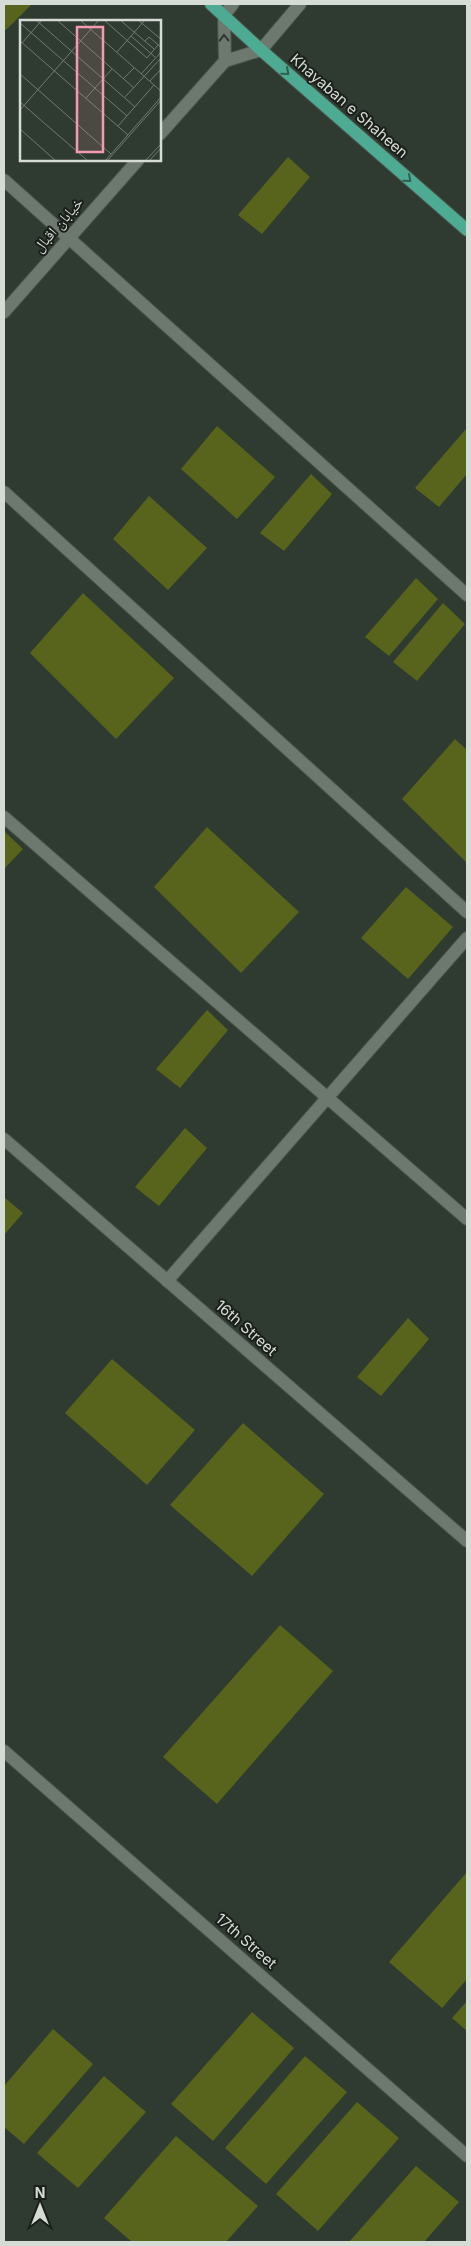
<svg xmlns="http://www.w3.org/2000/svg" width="471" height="2246" font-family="Inter,'Noto Naskh Arabic',sans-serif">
<rect width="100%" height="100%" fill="#2f3a30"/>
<g fill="#58641b">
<path d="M4,4H32L6,30L4,29Z"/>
<path d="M288,157L310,177L262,234L238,215Z"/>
<path d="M217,426L275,477L237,519L181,469Z"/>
<path d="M466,429L467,431V474L439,507L415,488Z"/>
<path d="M311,474L332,494L284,551L260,533Z"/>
<path d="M149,496L207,548L168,590L113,539Z"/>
<path d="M416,578L438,599L389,656L365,637Z"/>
<path d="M83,593L174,678L116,739L30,653Z"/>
<path d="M443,603L465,624L417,681L393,662Z"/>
<path d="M455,739L467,750V863L402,799Z"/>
<path d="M207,827L299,912L241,973L154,887Z"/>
<path d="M4,831L23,849L4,869Z"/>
<path d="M406,887L453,927L408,979L361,938Z"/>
<path d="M207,1010L228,1030L180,1088L156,1069Z"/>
<path d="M185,1128L207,1148L159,1206L135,1187Z"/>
<path d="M4,1197L23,1213L4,1235Z"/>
<path d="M408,1318L429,1339L381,1396L357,1377Z"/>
<path d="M112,1359L195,1430L147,1485L65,1413Z"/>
<path d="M243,1423L324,1494L252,1576L170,1505Z"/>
<path d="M280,1625L333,1671L217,1804L163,1757Z"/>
<path d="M467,1872V1979L442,2008L389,1962Z"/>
<path d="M467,2001V2031L452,2018Z"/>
<path d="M252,2012L294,2048L213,2141L171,2104Z"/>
<path d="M53,2029L93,2064L24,2144L4,2127V2086Z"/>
<path d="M305,2056L347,2092L266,2184L225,2148Z"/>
<path d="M104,2076L146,2112L78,2188L37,2153Z"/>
<path d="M357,2102L399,2138L318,2231L276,2194Z"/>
<path d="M176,2136L258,2206L226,2242H132L104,2218Z"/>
<path d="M416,2166L459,2202L424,2242H349Z"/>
</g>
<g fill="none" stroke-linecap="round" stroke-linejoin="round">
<g stroke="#4c554d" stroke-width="14">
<g id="minor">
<path d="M225,61L224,15L233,4"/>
<path d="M160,134L225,61L261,50L300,4"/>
<path d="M4,180L467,595"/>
<path d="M4,312L138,160"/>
<path d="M4,492L467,912"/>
<path d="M4,817L467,1219"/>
<path d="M4,1139L467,1541"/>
<path d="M167,1281L467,938"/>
<path d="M4,1751L467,2156"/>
</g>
</g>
<g stroke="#4c554d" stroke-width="14">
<path id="major" d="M211,4L261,50L467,230"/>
</g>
<use href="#minor" stroke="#6d796e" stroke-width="12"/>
<use href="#major" stroke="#4daa93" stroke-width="12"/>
</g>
<defs><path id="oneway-chevron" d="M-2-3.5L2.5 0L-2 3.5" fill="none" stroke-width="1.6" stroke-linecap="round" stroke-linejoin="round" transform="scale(1.25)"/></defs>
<use stroke="#303630" href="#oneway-chevron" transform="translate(224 38) rotate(-91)"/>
<g stroke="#325e51">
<use href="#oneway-chevron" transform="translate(286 72) rotate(41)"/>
<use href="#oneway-chevron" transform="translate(408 179) rotate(41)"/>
</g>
<g text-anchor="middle" stroke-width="4" stroke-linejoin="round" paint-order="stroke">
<g font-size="15" fill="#d5dbd5" stroke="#1b1f1b">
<text transform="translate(349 106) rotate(41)" y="5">Khayaban e Shaheen</text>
<text transform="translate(58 225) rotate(-49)" y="5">خیابان اقبال</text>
<text transform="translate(246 1328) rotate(41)" y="5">16th Street</text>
<text transform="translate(246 1941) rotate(41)" y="5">17th Street</text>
</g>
</g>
<g transform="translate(20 20)">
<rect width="141" height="141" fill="#2f3a30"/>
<path fill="none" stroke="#717a72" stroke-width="1" d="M16,0L115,87M37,0L114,68M60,0L142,72M84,0L127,38L138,25M100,0L134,29M118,0L142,20M0,3L107,96M111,16L135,37M0,21L108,115M125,21L129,17L142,28M2,23L22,0M97,32L125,0M0,54L91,134M121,54L142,31M103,59L114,48M130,61L142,48M105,77L142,37M66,78L92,49M0,82L68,141M0,90L79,0M98,106L134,65M0,109L36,141M85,141L142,76M87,141L142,79M125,141L142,123M129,141L142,127"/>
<path fill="#f29aae" fill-opacity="0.15" stroke="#f29aae" stroke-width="2.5" d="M57,7H83V132H57Z"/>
<rect width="141" height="141" fill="none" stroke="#d5dbd5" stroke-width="2.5"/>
</g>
<rect width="471" height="2246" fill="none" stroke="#d5dbd5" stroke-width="10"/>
<g transform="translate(40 2206)" stroke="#1b1f1b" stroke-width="4" paint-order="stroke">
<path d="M0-4L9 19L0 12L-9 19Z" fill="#d5dbd5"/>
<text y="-8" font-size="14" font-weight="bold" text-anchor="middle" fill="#d5dbd5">N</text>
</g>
</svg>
